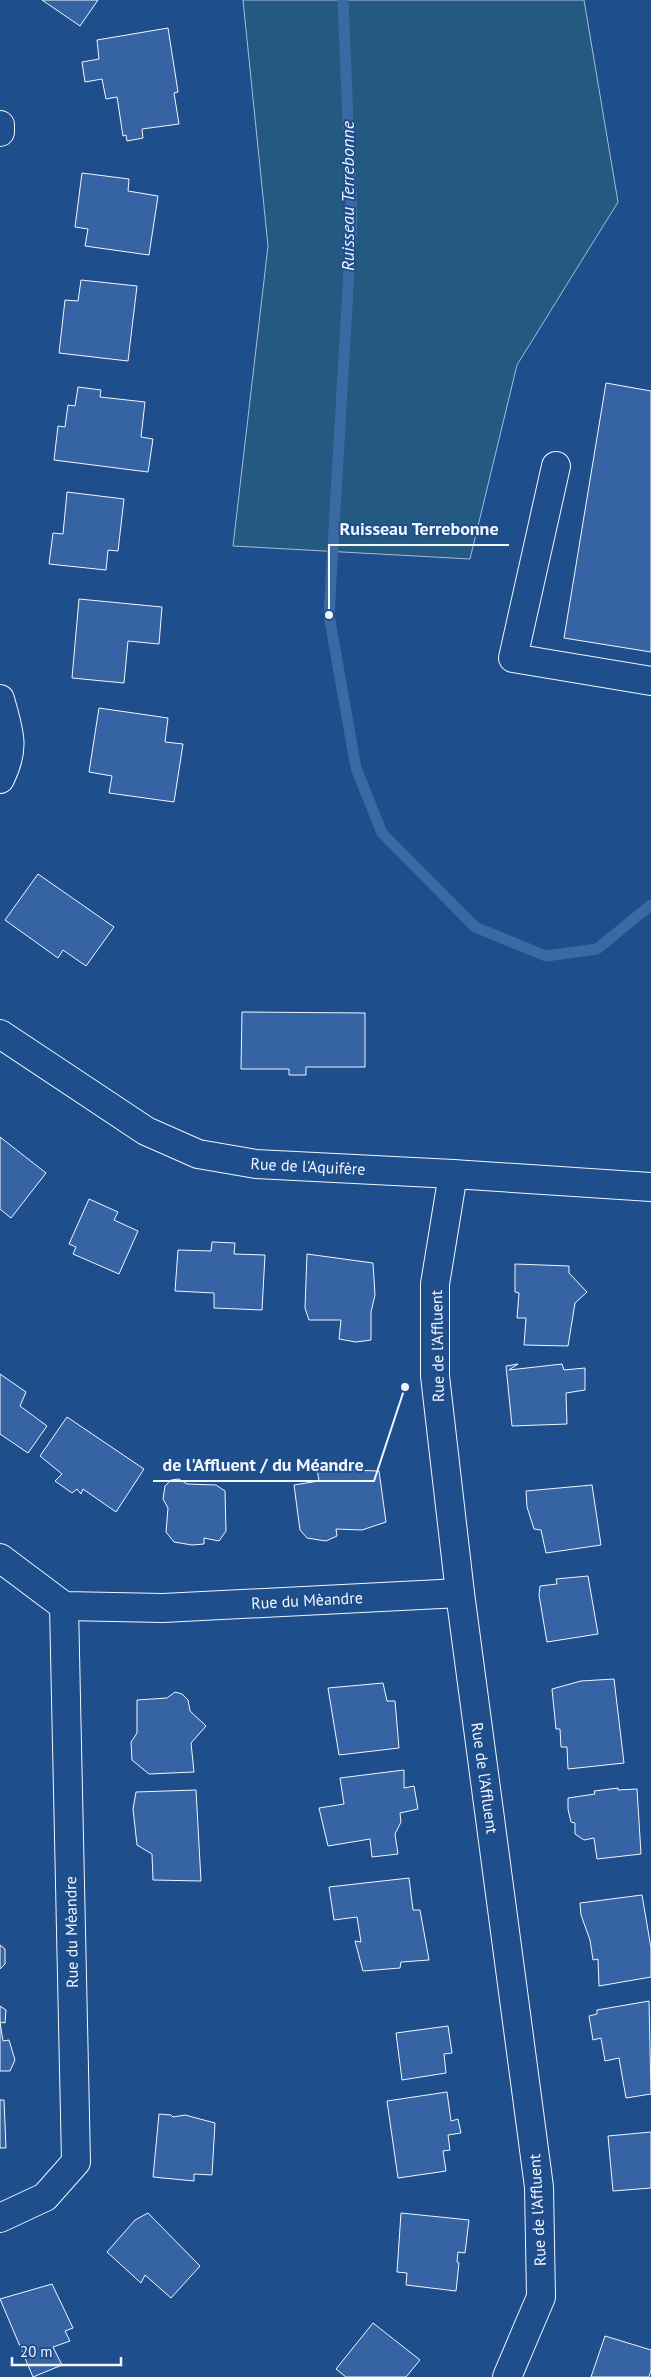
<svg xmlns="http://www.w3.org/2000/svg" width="651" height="2377" font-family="'PT Sans',sans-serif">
<rect width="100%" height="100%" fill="#1f4e8c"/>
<path fill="#245a82" stroke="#a8bbd7" d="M243,0H584L618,202L517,365L470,559L233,546L268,246Z"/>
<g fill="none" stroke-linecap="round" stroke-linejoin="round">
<path stroke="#3b69a3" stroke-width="11" d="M343,0L352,219L329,615L356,768L382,833L475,927L546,956L597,949L651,905"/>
</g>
<g fill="#3563a3" stroke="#f2f6ff">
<path d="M42,0H98L80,26Z"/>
<path d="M168,28L178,92L174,93L179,124L142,129L143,138L127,141L126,135L123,136L117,97L106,99L102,79L85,82L82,62L99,59L97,40Z"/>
<path d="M82,173L129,179L128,191L158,196L149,255L85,246L88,229L75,227Z"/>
<path d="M81,280L137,286L128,361L59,353L65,300L78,301Z"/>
<path d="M606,383L651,391V652L564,638Z"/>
<path d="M78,387L101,390L100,397L145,402L141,437L153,439L148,472L54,460L58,426L65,427L68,405L75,406Z"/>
<path d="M67,492L124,499L118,551L108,550L106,570L49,564L53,533L63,534Z"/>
<path d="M79,599L162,607L159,644L128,641L124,683L72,678Z"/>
<path d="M99,708L168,718L165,742L183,744L174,802L109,793L112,776L89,772Z"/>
<path d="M38,874L114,927L86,966L63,950L58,958L5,920Z"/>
<path d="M242,1012L365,1013V1067H306V1075H289V1069H241Z"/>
<path d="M0,1137L46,1173L11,1218L0,1209Z"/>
<path d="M89,1199L118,1212L114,1220L138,1231L119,1274L73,1254L76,1247L69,1244Z"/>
<path d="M212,1242L235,1243L234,1254L265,1255L262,1310L214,1308V1293L175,1291L178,1250L211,1251Z"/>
<path d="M307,1254L373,1263L375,1295L371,1312V1340L356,1342L339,1339L341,1320H309L305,1308Z"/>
<path d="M515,1264L569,1266V1273L587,1292L575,1303L568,1346L524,1345L526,1318H517L519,1293L515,1292Z"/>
<path d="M518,1364L509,1370L562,1364L564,1370L585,1368V1390L566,1393L567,1424L512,1426L506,1366Z"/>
<path d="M0,1374L26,1392L20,1406L47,1426L28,1453L0,1434Z"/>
<path d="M67,1417L144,1469L116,1512L83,1489L81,1494L77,1489L72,1493L55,1481L62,1474L40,1456Z"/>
<path d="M345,1465L349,1470L379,1471L386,1522L362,1530L336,1529L337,1536L326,1541L307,1538L300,1530L294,1485L319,1481L317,1469Z"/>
<path d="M179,1479L187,1484L216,1485L225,1491L226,1531L219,1541L204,1538V1544L192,1545L174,1542L166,1532L168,1508L163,1499L165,1486L171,1480Z"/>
<path d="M592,1485L601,1545L546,1553L541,1530L534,1529L527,1507L526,1491Z"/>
<path d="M588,1576L598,1634L547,1642L539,1595L540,1586L557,1584L556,1579Z"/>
<path d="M614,1679L624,1763L568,1769L567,1747H561L560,1729H556L552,1689L581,1681Z"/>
<path d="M383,1683L387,1701H395L399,1748L339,1755L328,1688Z"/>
<path d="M175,1692L182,1694L188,1700L190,1711L206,1726L191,1743L194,1772L149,1774L132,1760L131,1742L137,1733V1700L167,1698Z"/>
<path d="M404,1770V1788L414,1786L418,1809L400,1813L401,1822L395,1834L398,1854L372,1857L370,1839L328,1846L319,1808L344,1804L340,1778Z"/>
<path d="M618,1788V1790L637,1789L641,1854L597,1859L594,1838L584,1840L575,1834V1823L571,1822L568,1809V1798L595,1794L594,1791Z"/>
<path d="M196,1790L201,1881L153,1880L152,1854L137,1845L133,1809L136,1792Z"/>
<path d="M409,1878L413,1910H420L429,1960L401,1962L400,1968L363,1971L355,1941L361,1942L357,1917L334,1920L329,1887Z"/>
<path d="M642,1895L651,1948V1977L599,1986L598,1959L593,1960L590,1940L581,1915L580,1903Z"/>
<path d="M0,1945L5,1949V1964L0,1969Z"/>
<path d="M649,2001L651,2094L626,2098L619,2058L605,2061L601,2038L593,2040L589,2016L597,2014V2010Z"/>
<path d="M0,2006L6,2010L5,2023L0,2022L3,2041L9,2040L15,2060L10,2071H0Z"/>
<path d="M448,2026L452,2053L444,2054L446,2073L402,2080L396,2033Z"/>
<path d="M447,2092L451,2121L458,2119L461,2133L448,2135L450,2150L443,2151L446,2171L398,2178L387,2101Z"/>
<path d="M0,2100H4L6,2148H0Z"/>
<path d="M159,2114L171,2115L173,2117L185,2115L215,2123L212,2175L194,2174V2181L153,2177Z"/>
<path d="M651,2132V2188L613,2191L608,2136Z"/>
<path d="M148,2213L200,2266L171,2298L145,2275L141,2283L107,2252L135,2220Z"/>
<path d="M401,2213L469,2220L465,2253L458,2252L457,2262L459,2263L456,2291L406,2285L407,2273L397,2272Z"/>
<path d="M52,2284L73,2328L65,2331L70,2341L53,2347L62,2365L33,2377L0,2299Z"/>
<path d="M373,2323L420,2360L406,2377H346L336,2369Z"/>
<path d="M605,2336L651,2350V2370L649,2377H591Z"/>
</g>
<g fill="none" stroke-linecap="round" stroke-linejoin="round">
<g stroke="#f2f6ff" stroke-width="30">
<g id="minor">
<path d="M0,125V132"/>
<path d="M556,466L513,658L651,681"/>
<path d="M0,699C9,733 16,746 0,779"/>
<path d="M0,1034L146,1131L198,1154L256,1164L453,1174L651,1187"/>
<path d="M453,1174L435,1284V1376L460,1593L539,2187L541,2297L507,2377"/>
<path d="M0,1558L64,1606L163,1608L460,1593"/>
<path d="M0,2218L45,2197L76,2162L64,1606"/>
</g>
</g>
<use href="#minor" stroke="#1f4e8c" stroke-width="28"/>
</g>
<g text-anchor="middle" stroke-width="4" stroke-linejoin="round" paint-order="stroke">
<g font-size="16" fill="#f2f6ff" stroke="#1f4e8c">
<text transform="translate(308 1166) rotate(3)" y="6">Rue de l'Aquifère</text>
<text transform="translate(437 1346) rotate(-91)" y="6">Rue de l'Affluent</text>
<text transform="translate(307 1600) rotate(-3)" y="6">Rue du Mèandre</text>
<text transform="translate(485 1778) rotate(82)" y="6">Rue de l'Affluent</text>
<text transform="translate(71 1932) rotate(-91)" y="6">Rue du Mèandre</text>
<text transform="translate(537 2210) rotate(-93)" y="6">Rue de l'Affluent</text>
</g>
<g font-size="18" font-style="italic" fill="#f2f6ff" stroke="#1f4e8c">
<text transform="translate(348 196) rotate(-90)" y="6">Ruisseau Terrebonne</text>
</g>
</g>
<path fill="none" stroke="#f2f6ff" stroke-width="2" d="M329 615L329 545H509M405 1387L374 1481H153"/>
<g fill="#f2f6ff" stroke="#1f4e8c" stroke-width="2">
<circle cx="329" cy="615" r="5"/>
<circle cx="405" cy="1387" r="5"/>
</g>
<g font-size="18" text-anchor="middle" font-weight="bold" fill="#f2f6ff" stroke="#1f4e8c" stroke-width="4" stroke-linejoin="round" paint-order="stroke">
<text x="419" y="535">Ruisseau Terrebonne</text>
<text x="263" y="1471">de l'Affluent / du Méandre</text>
</g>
<path d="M12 2357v8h109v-8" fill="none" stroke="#f2f6ff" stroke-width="2.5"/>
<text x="20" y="2357" font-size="15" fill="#f2f6ff" stroke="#1f4e8c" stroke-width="4" paint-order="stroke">20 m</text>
</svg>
